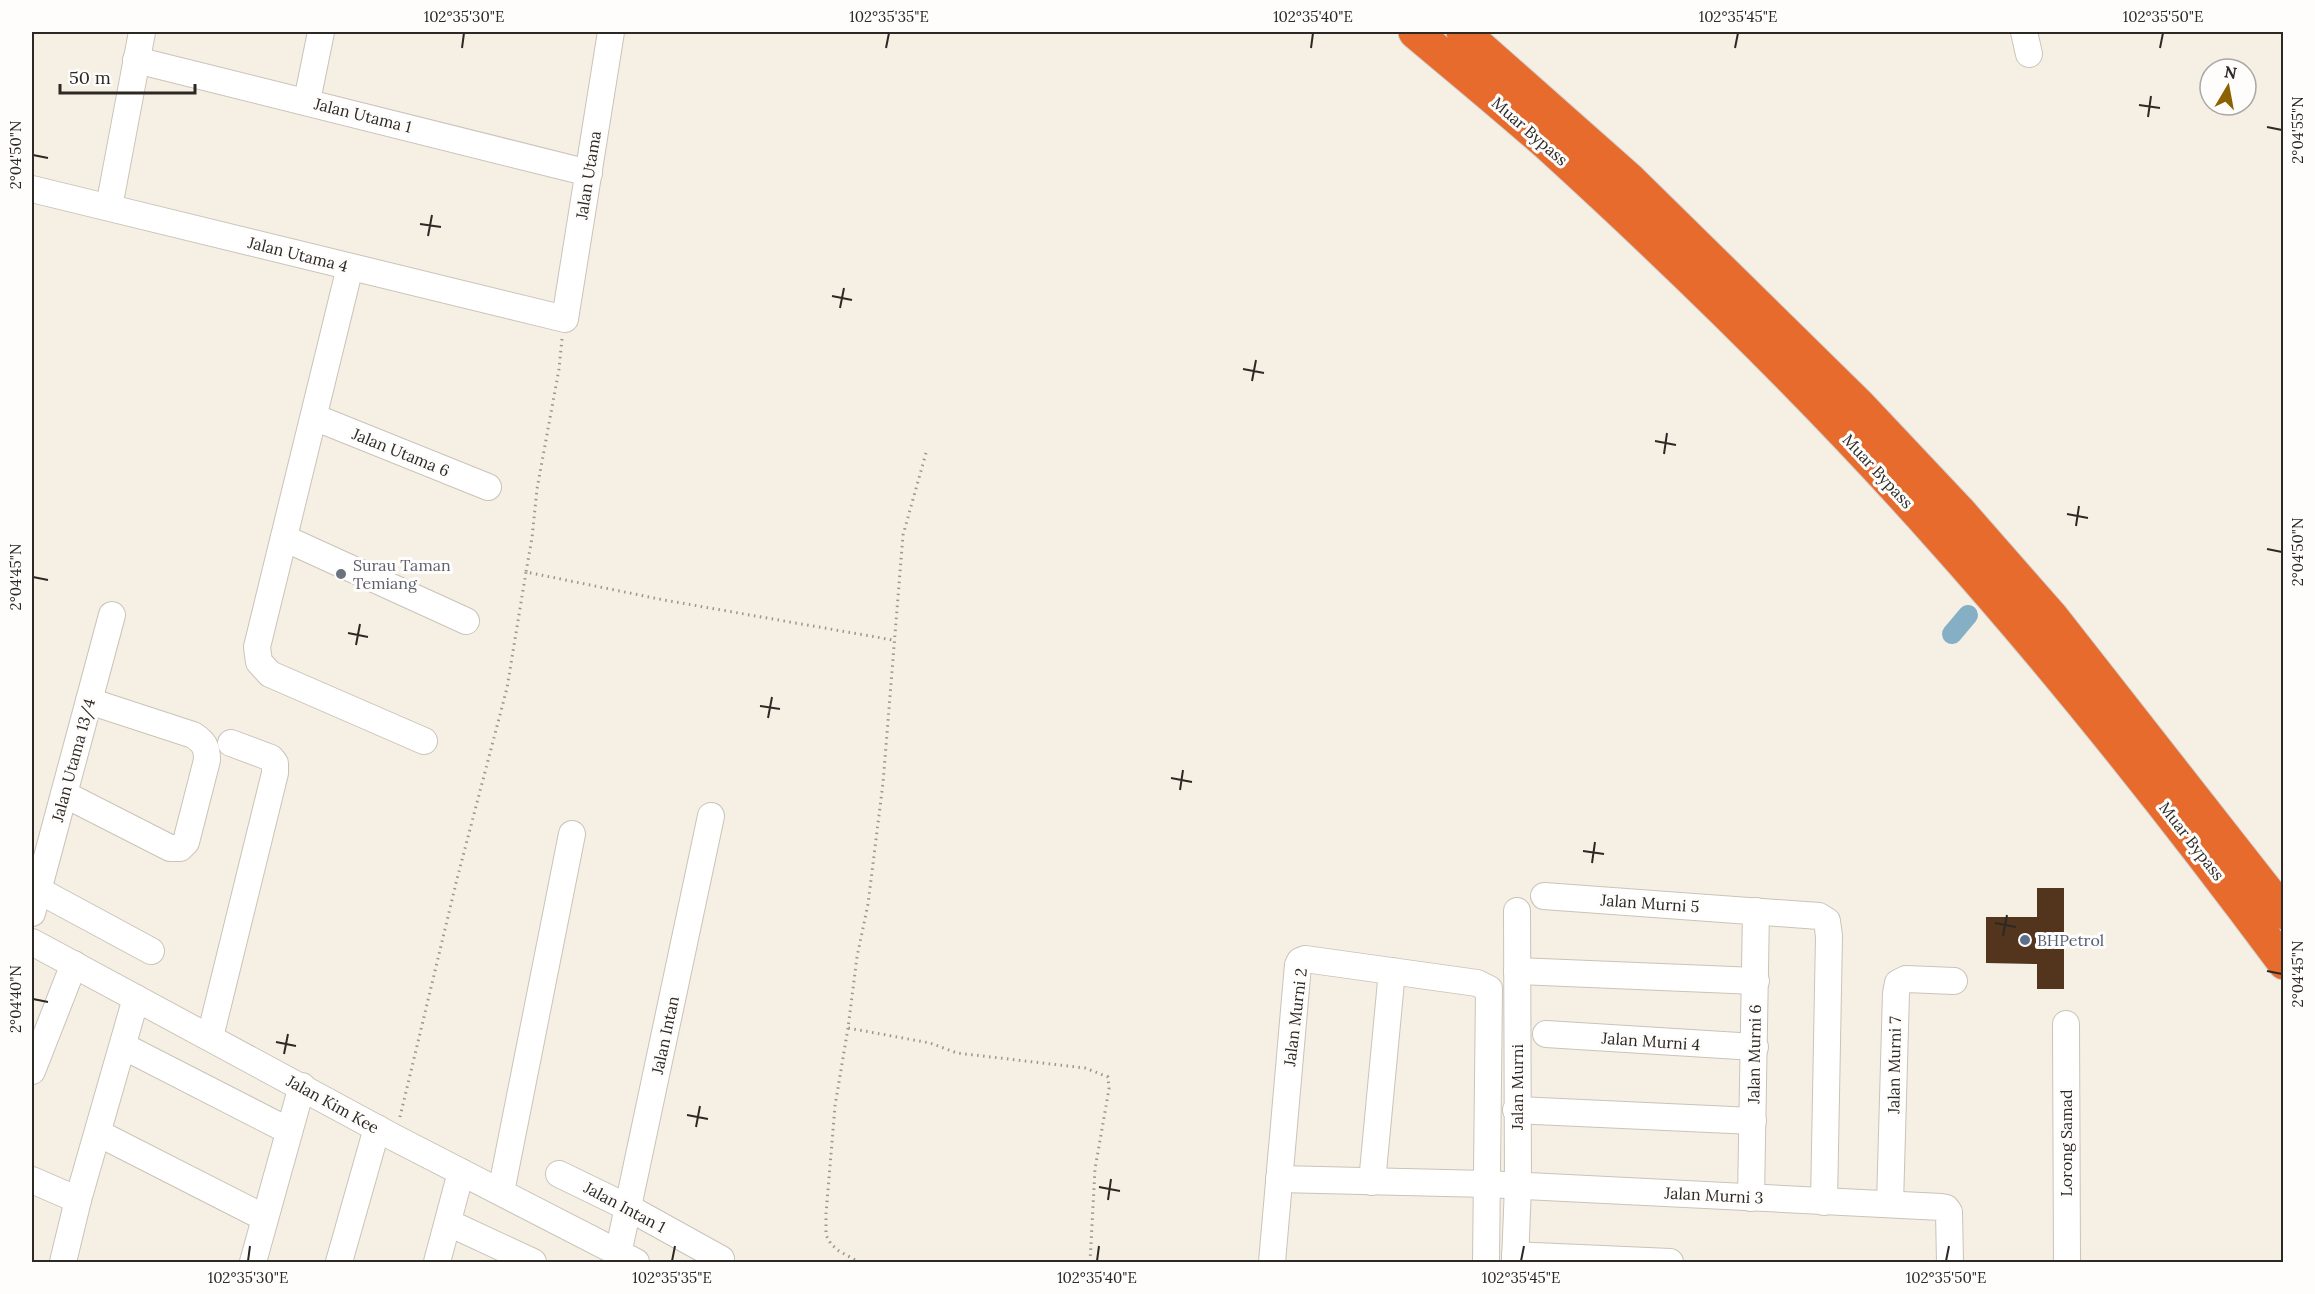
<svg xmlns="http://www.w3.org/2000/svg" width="2315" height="1294" font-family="Lora,serif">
<rect width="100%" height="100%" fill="#f6efe4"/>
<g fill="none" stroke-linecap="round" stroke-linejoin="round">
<path stroke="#84afc5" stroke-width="20" d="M1952,634L1968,615"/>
</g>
<path fill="#53351e" d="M2037,888H2064V989H2037V964L1986,963V917H2037Z"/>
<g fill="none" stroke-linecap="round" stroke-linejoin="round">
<g stroke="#cac3b8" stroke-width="28">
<g id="minor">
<path d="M2024,32L2029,54"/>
<path d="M136,60L589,173"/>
<path d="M307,101L321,32"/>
<path d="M32,189L565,319L611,32"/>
<path d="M109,207L142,32"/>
<path d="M350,267L257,647L259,662L270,674L424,741"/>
<path d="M314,417L488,487"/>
<path d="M284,538L466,621"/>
<path d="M64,794L170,848H180L186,842L207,760C207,747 204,742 193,735L89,701"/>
<path d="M38,890L151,951"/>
<path d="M1544,896L1819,916L1827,921L1829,936L1824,1202"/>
<path d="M32,913L112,615"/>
<path d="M32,942L395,1138L636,1262"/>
<path d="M1517,971L1756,981"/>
<path d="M2066,1024L2067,1262"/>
<path d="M1546,1034L1755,1047"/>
<path d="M210,1037L275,773V763L271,758L231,743"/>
<path d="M123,1046L289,1131"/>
<path d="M32,1071L74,964"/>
<path d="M1516,1110L1753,1121"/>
<path d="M98,1133L265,1218"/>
<path d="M559,1174L629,1208L721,1259"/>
<path d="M1279,1179L1487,1184L1941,1207L1946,1208L1949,1212L1950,1262"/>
<path d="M32,1180L78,1200"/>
<path d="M1372,1182L1392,971"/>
<path d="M501,1192L572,834"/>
<path d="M1751,1198L1756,911"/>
<path d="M1890,1204L1896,993L1898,983L1906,979L1954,981"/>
<path d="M449,1223L533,1262"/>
<path d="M618,1254L711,816"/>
<path d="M1515,1255L1670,1262"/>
<path d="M63,1262L78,1200L136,998"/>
<path d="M253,1262L302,1086"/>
<path d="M339,1262L377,1128"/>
<path d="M437,1262L461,1172"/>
<path d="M1272,1262L1298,965L1300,961L1305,959L1477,983L1489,989L1486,1262"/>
<path d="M1515,1262L1518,1186L1517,911"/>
</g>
</g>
<g stroke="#d1d0cf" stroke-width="35">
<g id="highway">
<path d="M1415,32C1459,69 1504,106 1547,144C1683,268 1815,397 1937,534C2060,671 2174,815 2284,963"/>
<path d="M1463,32L1628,178L1860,406L1959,511L2052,617L2284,913"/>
</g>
</g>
<g stroke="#9b968e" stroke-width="3" stroke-dasharray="1.5 4.5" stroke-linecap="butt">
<path d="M562,339L559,369L537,489L532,538L526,572L664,600L893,640"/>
<path d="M926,453L903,535L883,783L868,904L857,957L848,1028L930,1043L957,1053L1085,1068L1108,1077L1109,1089L1095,1169L1090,1262"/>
<path d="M848,1028L835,1106L826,1214V1235L831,1244L839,1251L859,1262"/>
<path d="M400,1117L457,879L507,688L526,572"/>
</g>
<use href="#minor" stroke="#fff" stroke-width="26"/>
<use href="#highway" stroke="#e66b2d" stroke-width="33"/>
</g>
<path fill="none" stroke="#2c2925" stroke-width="2" d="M462,48L464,33M886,48L889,33M1311,48L1313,33M1735,48L1738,33M2160,48L2163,33M2139,105L2160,108M2148,117L2151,96M2267,127L2282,130M33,155L48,158M420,224L441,227M428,236L432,215M832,296L852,300M840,308L844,288M1243,369L1264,373M1252,381L1256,360M1655,441L1676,445M1664,454L1667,433M2067,514L2088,518M2076,526L2079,506M2267,549L2282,552M33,577L48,580M348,633L368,637M356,645L360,624M760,706L780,709M768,718L772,697M1171,778L1192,782M1180,790L1183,770M1583,851L1604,854M1592,863L1595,842M1995,923L2016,927M2003,936L2007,915M2267,971L2282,974M33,999L48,1002M276,1042L296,1046M284,1054L288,1034M687,1115L708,1119M696,1127L700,1106M1099,1187L1120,1191M1108,1200L1111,1179M248,1261L250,1246M672,1261L675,1246M1097,1261L1099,1246M1521,1261L1524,1246M1946,1261L1949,1246"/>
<circle fill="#6b7280" stroke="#fefdfb" stroke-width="2" cx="341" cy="574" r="6"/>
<circle fill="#5c6f8a" stroke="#fefdfb" stroke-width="2" cx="2025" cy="940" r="6"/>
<g text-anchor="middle" stroke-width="6" stroke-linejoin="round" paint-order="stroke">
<g font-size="16" fill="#2c2925" stroke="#fefdfb">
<text transform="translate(363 115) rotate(14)" y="6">Jalan Utama 1</text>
<text transform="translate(1530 131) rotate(41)" y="6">Muar Bypass</text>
<text transform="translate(588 175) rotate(-81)" y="6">Jalan Utama</text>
<text transform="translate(298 254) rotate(14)" y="6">Jalan Utama 4</text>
<text transform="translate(401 452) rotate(22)" y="6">Jalan Utama 6</text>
<text transform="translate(1878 471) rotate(47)" y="6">Muar Bypass</text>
<text transform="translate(73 760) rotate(-75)" y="6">Jalan Utama 13/4</text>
<text transform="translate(2192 841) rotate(52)" y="6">Muar Bypass</text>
<text transform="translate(1650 903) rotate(4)" y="6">Jalan Murni 5</text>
<text transform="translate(1295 1017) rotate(-83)" y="6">Jalan Murni 2</text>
<text transform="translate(665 1035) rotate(-78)" y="6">Jalan Intan</text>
<text transform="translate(1651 1041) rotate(4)" y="6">Jalan Murni 4</text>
<text transform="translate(1754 1054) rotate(-89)" y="6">Jalan Murni 6</text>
<text transform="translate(1894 1065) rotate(-89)" y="6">Jalan Murni 7</text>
<text transform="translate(1517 1087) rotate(-90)" y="6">Jalan Murni</text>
<text transform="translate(333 1104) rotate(29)" y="6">Jalan Kim Kee</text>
<text transform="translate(2066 1143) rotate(-90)" y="6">Lorong Samad</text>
<text transform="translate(1714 1195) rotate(3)" y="6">Jalan Murni 3</text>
<text transform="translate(625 1207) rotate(28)" y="6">Jalan Intan 1</text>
</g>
<g font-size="16" fill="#5b616d" stroke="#fefdfb" text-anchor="start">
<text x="353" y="571">Surau Taman<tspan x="353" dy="18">Temiang</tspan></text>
</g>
<g font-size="16" fill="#4e5e75" stroke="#fefdfb" text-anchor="start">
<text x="2037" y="946">BHPetrol</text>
</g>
</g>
<rect width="2315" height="1294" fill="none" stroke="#fefdfb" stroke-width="66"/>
<g transform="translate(2228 87) rotate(10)"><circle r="28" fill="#fefdfb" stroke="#aaa8a5" stroke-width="1.5"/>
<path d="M0-4.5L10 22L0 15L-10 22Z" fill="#8b6102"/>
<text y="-9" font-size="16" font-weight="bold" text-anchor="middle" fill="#2c2925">N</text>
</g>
<path d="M60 84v9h135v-9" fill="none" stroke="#2c2925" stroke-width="3"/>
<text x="69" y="84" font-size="18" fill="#2c2925" stroke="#fefdfb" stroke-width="4.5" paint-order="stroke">50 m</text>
<rect x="33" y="33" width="2249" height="1228" fill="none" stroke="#2c2925" stroke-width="2"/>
<g font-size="15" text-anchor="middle" fill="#2c2925">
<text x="464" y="22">102°35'30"E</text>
<text x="889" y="22">102°35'35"E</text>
<text x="1313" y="22">102°35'40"E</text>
<text x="1738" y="22">102°35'45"E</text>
<text x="2163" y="22">102°35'50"E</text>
<text transform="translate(2298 130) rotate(-90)" y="5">2°04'55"N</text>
<text transform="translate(16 155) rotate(-90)" y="5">2°04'50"N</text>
<text transform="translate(2298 552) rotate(-90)" y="5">2°04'50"N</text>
<text transform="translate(16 577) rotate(-90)" y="5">2°04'45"N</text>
<text transform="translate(2298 974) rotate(-90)" y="5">2°04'45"N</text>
<text transform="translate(16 999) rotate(-90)" y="5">2°04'40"N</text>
<text x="248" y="1283">102°35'30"E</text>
<text x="672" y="1283">102°35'35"E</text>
<text x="1097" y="1283">102°35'40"E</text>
<text x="1521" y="1283">102°35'45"E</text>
<text x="1946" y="1283">102°35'50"E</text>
</g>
</svg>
